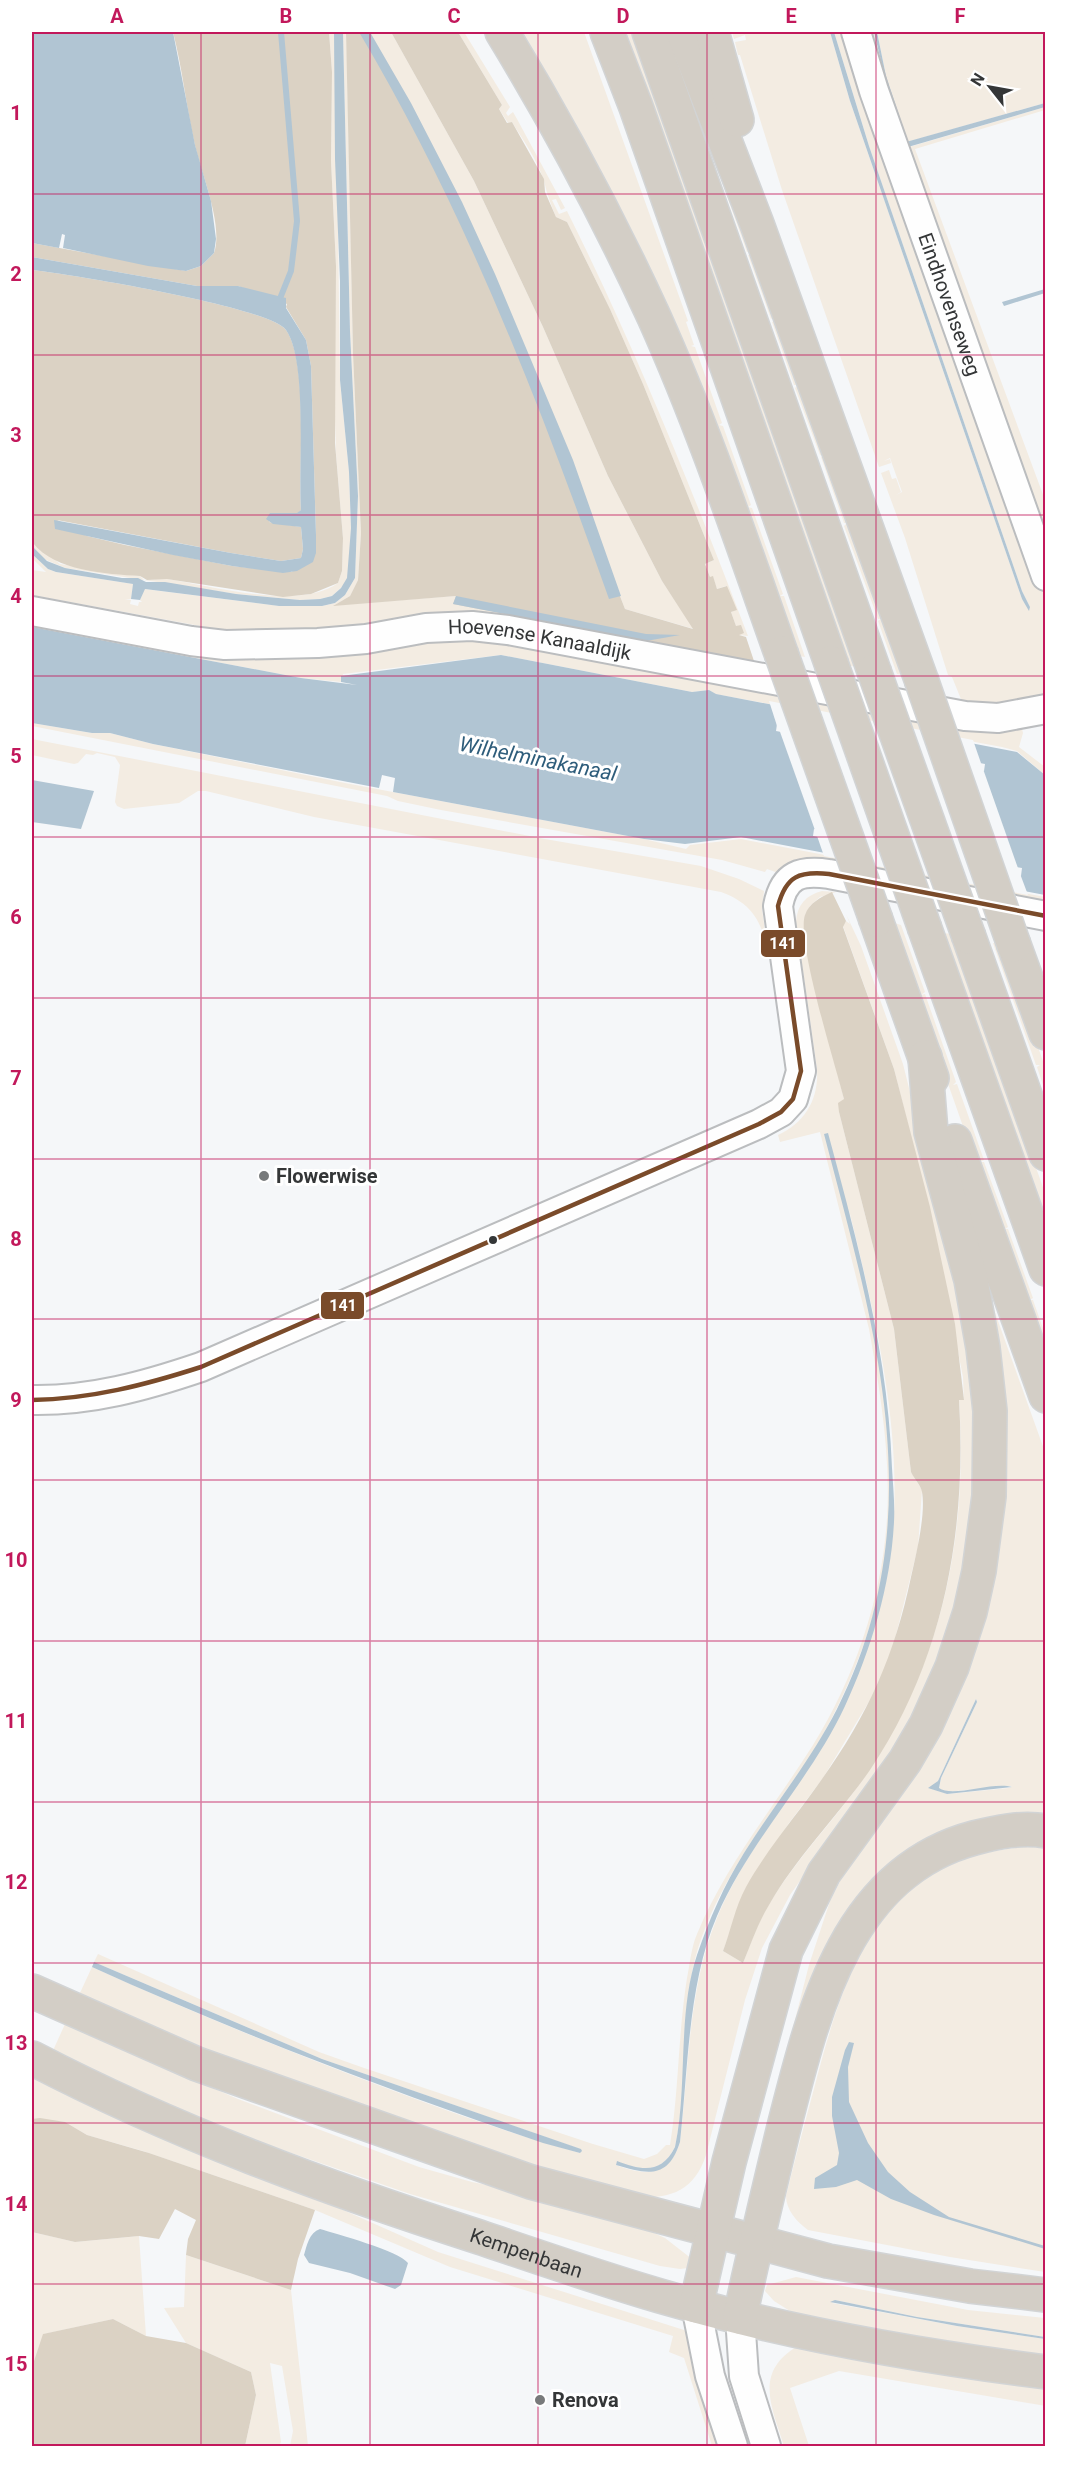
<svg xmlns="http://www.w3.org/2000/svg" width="1077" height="2478" font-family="Roboto,sans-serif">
<rect width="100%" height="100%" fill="#f5f7f9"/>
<g fill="#f3ece2" fill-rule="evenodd">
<path d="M329,32H334L336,73L340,380L349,472L351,528L349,573L345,584L332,596L320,599L300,600L236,594L65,568L44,559L32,546V529V540L60,564L140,576L144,580C152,580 160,578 168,579C211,586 300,611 338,583L342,571L343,538L336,454L334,387L336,266L331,161L332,72Z"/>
<path d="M343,32H346L347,60L353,354L361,533L358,580L350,596L335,605L456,596L454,604L646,641L742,667L965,709L952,677L948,675L905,538L881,473L889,470L892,479L896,478L901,492L896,495L902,492L890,458L884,461L890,459L891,463L879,467L782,190L740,55H738L735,42L746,40L745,35L734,39L732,32H830L850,101L1022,599L1029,610L1030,607L1022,591L869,146L834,32H846L887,163L967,390L1045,598V695L1001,710H968L493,622L412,621L338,632L272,634L211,628L32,595V570L46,572L32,558V554L48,569L56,572L133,584L131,599H125L131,600L130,604L138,606L139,602H142L140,600L144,589L280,606H322L335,603L345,595L355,578L358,496L350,331Z"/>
<path d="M365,32H391L474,181L543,327L608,476L662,581L694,629L625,609L561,444Z"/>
<path d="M458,32H464L510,107L506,113L508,116L513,112L517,119L565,208L561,210L556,199L552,200L559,214L567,211C636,349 693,492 748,636L739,635L731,612L736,610L726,586L717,589L713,577H710L705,564L714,560L643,384L610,309L567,222L556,217C551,205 547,194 544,181C538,161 523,140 512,122L508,123L499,109L502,105Z"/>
<path d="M517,32H584L688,321L686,322L694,345L691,346L695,347L722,423L719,425L723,426L751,505L748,507L752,508L783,594L780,596H784L805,657L799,656Z"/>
<path d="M619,32H632L856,667L847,665Z"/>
<path d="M676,32L904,675L897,674L878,621L881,619H878L844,526L847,523H844L821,457L823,456L820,455L795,388L798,385H794L772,322L776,320L775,317L771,319L748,255L752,254L751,251L747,252L724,188L728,186L727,184L724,185L701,120Z"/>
<path d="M856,32H874L885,78L899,122L901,121L886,76L877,32H1045V103L907,142L909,147L1045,107V110L915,149L1045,500V571Z"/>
<path d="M32,620L148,644L441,631L1021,725L1023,733L1019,747L1045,767V775L1017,751L1002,747L715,694L709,690L692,692L501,655L343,674L341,682L301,678L32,627Z"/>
<path d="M32,723L92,733H110L153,744L345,783L644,839L686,849L690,845L741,839L1045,897V909L781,874L767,869L765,872L722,860L441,810L398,801L387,796L32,726Z"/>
<path d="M32,739L545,839L701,866L739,879L764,891L762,909L768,952C762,922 752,903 721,892L314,817L206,791H198L179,803L124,809L117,806L115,802L120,765L115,757L97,753L93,755L86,754L78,763L74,764L32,755Z"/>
<path d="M822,891L836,892L820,897L810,906L805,915V944L844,1099L839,1112L894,1329L911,1472L922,1490L918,1547L892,1651L876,1690L823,1778L789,1823L746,1888L723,1951L743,1963C751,1943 758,1922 769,1904C798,1856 839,1816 870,1769C944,1656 968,1533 959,1399L964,1400L963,1377L931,1215L894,1069L843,926L846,921L850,924L846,914L861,946L903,1064L958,1285L974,1397L975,1499L953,1625L912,1724L790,1895L762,1948L745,2000L706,2155C692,2198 662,2199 622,2197L192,2045L79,1995L92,1967C189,2011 287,2051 386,2088C450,2112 514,2135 580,2153V2149L322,2059L94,1962L98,1954L319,2052L364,2068L593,2144L644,2159L657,2154L666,2145H670C679,2090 678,2034 687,1978C690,1964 691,1948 697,1934C725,1866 774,1807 813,1745C855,1677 882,1598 887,1518C891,1456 880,1390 869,1329L820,1132L780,1142L778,1135C805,1123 819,1099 817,1069L796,922C797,905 806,895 822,891ZM849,1210C879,1332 913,1470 883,1595C867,1661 839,1723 801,1779C771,1824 737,1868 717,1918C688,1989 689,2067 680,2142C669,2177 645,2176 616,2165L617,2162C642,2170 661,2175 675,2147C688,2086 680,2020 695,1959C712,1895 753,1839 790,1785C799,1772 809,1759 818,1744C857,1675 885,1599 890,1519C893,1471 886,1409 879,1361C872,1310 857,1260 849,1210Z"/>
<path d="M891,922L901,925L925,992L921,995L925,994L956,1082L953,1085L957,1084L984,1160L980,1162H984L1008,1227L1005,1229H1008L1033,1298L1030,1300H1033L1045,1334V1359Z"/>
<path d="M942,933L953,934L1045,1193V1233Z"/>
<path d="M993,943L1002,944L1045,1067V1091L1037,1067L1040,1065H1036Z"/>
<path d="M974,1254L1045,1452V1825L872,1882C853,1901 839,1923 827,1946L762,2170L757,2168L809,1965L830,1901L974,1619ZM976,1699L977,1702L941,1778L939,1789L945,1792L1012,1786L1009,1788L947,1794L928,1787H933L938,1781Z"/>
<path d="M1026,1847L1045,1848V2272L950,2257L808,2230C797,2222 786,2210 786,2196C795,2159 805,2122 815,2085C846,1965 883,1857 1026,1847Z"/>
<path d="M65,2024L238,2099L419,2167L472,2182L536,2195L641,2227L665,2238L692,2259L688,2268L680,2269L660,2266L410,2194L170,2111L51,2055Z"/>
<path d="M32,2072L438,2252L684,2330L693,2338L727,2446H712L684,2358L669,2352L673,2336L450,2267L315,2210L143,2151L87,2135L65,2122L32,2119Z"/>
<path d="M32,2232L75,2242L139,2236L146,2336L113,2319L44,2334L32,2367Z"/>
<path d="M186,2255L291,2290L308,2446H290L293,2431L282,2366L270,2363L281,2442L279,2446H245L256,2395L251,2372L186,2343L164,2308L184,2307Z"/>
<path d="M796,2277L968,2310L1045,2318V2337L917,2317L835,2300L832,2303L957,2326L1045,2339V2362L907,2340L793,2313L774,2301L765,2291L767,2285Z"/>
<path d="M798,2346L1045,2385L1046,2406L839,2371L790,2388L809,2446H784C772,2407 753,2372 798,2346Z"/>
</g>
<g fill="#dbd2c4">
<path d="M173,32H329L332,72L331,161L336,266L335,443L343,538L342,571L338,583L311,594L283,597L167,579L147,580L140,576C106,574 55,571 33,543L32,270C69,274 270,307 286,330C309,362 298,470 301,510L298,513H279L269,522L301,527L303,549L301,558L281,561L231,553L57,520L87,536L125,545L232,566L292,572L316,535L311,366L306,340L286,307L287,304L238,286H197L32,257V243L186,271L201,266L214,253C224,224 200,171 194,141C186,104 182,67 173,32Z"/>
<path d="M346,32H365L417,123L561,444L625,609L693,629L662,581L608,476L543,327L474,181L391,32H458L502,105L499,109L507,123L512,122L544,179L545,192L556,217L567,222L610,309L643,384L714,560L705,564L710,577L713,576L717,589L727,586L737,610L731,612L736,626L741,625L744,633L739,635L746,637L757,670L646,641L453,604L456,596L333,606L350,596L358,580L361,533L353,354Z"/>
<path d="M832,892L846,921L843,927L894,1069L930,1207L955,1324L964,1400H959C967,1530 944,1660 870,1770C838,1816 797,1856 769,1905C758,1923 751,1944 743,1963L723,1951C731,1930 735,1907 746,1887C767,1849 797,1815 822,1779C868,1715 895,1654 911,1577C916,1555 926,1514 922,1492C921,1485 914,1479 911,1472L894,1329L839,1112L838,1103L844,1099C836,1067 796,940 805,915C809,903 821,897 832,892Z"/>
<path d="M40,2118L65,2122L87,2135L149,2153L315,2210L298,2259L291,2290L186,2255L188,2239L196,2220L175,2209L159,2239L139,2236L75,2242L32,2232V2119Z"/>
<path d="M113,2319L146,2336L186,2343L251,2372L256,2395L245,2446H32V2367L43,2334Z"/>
</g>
<g fill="#b1c5d3" fill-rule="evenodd">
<path d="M32,32H173L195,145L211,201L216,239L214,253L201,266L186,271L148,266L63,248L65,235L62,234L59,248L32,243Z"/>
<path d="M334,32H343L350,331L358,496L355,578L345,595L335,603L322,606H279L145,589L140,600L131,599L133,584L56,572L48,569L32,554V546L47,561L65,568L122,578H138L146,582H165L236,594L300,600L320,599L332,596L341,588L347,578L351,528L349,472L340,380V281L335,159Z"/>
<path d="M359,32H370L411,103L462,202L495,274L573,460L621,596L609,599C540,404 465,210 359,32Z"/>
<path d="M830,32H834L869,146L1022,591L1030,607L1029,611L1022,599L850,101Z"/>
<path d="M874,32H877L886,76L901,121L899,122L885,77Z"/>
<path d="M1045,103V107L908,147L906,142Z"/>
<path d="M32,257L197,286H238L286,298V308L306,340L311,366L316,535V553L313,562L297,571L283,573L232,566L173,555L55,529L54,520L231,553L281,561L301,558L303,549L301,527L273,524L266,519L270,513H297L301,510C298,470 308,361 286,330C270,307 69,274 32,270Z"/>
<path d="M1045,289V293L1004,306L1002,302Z"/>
<path d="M456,596L646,634L680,635L646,641L453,604Z"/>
<path d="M32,627L301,678L357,685L341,682V676L501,655L692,692L709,690L716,694L1017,752L1045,775V895L741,837L685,844L644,839L393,792L395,778L382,775L379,788L153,744L110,733H92L32,723ZM777,724L985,764L984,771L776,731ZM814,829L1022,868L1021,876L813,836Z"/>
<path d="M32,780L94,791L81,829L32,822Z"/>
<path d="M828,1133C858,1244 888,1353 892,1468C893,1486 895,1504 894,1522C891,1584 871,1650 845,1706C810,1781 750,1840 717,1916C688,1983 688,2070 680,2142C668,2180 647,2174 616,2165L617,2161C641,2170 661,2175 675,2147C688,2086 677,2014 697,1955C709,1920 724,1885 744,1853C774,1805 811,1760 837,1709C934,1516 875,1330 824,1134Z"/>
<path d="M976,1699L977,1702L941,1778L939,1788C953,1798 993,1781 1012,1787L947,1794L928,1788L938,1781Z"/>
<path d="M94,1962L322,2059L581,2149L582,2151L580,2153L543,2143C390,2091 240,2034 92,1967Z"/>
<path d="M849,2042L854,2043L848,2067L849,2102L868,2143L888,2172L910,2192L949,2217L1045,2246V2249L934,2215L891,2199L857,2180L836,2187L814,2189L815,2178L837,2165L839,2153L832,2116V2097L845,2050Z"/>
<path d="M320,2229C337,2234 399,2251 408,2263L401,2285L395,2289L350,2273L309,2263L304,2255C307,2245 309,2233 320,2229Z"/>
<path d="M835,2300L917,2317L1045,2337V2339L957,2326L830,2302Z"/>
</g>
<g fill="#f5f7f9">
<path d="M769,701L973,740L982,766L778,729Z"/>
<path d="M779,729L982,766L1019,871L816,833Z"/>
<path d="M816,833L1019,871L1028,895L824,856Z"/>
</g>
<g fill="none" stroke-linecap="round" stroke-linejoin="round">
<path stroke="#b1c5d3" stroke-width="6" d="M281,296L291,271L297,221L281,32"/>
<g stroke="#bbbdbf" stroke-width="32">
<g id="minor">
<path id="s1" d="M856,32L874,91L1046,576"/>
<path id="s2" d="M32,611L191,641L225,645L318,643L366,639L426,628L472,626L508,630L965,716L998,718L1046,709"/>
<path d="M32,1400C91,1401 145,1386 201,1367L759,1124L781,1112L793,1099L801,1071L778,906C784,874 801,870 829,874L1046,916"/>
<path d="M696,2306L710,2376L733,2446"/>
<path d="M740,2317L744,2376L766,2446"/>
</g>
</g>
<g stroke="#d2d4d5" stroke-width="36">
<g id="highway">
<path d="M502,32C558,124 609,219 654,317C703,426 741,540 781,653"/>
<path d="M607,32L636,107L831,663"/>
<path d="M649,32L874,671"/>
<path d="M683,32L757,224L921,679"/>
<path d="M712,32L737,120"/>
<path d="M876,920L932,1078"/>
<path d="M925,929L1046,1269"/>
<path d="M969,937L1046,1154"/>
<path d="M1014,945L1046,1033"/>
<path d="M955,1141L1046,1396"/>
<path d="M32,1991L197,2064L531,2182L828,2261L970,2286L1046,2295"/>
<path id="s3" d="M32,2058C174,2132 326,2188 479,2237C541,2258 604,2280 667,2298C791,2334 918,2356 1046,2372"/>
<path d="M696,2306L729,2162L786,1950L824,1873L905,1761L926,1725L952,1667L970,1612L979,1571L989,1496L990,1411L983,1348L971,1280L931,1132L925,1057"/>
<path d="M740,2317C753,2255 768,2193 783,2131C812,2018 843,1873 974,1838C997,1832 1021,1827 1046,1831"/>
</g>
</g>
<use href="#minor" stroke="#fefefe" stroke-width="28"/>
<use href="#highway" stroke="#d3cec6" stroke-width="33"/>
<g stroke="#d2d4d5" stroke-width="36" stroke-linecap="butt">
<g id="highway-bridge">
<path d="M781,653L876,920"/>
<path d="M831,663L925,929"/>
<path d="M874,671L969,937"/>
<path d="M921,679L1014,945"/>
</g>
</g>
<use href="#highway-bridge" stroke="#d3cec6" stroke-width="33"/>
<g stroke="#fff" stroke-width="9">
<path id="bus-1" d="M32,1400C91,1399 145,1385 201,1367L759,1124L781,1112L793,1099L801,1071L778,906C786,876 799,871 829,874L1046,916"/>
</g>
<use href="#bus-1" stroke="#7a4b2a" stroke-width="4.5"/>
</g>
<path fill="none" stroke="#c2185b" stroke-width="1.5" stroke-opacity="0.55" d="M201,32V2446M370,32V2446M538,32V2446M707,32V2446M876,32V2446M32,194H1046M32,355H1046M32,515H1046M32,676H1046M32,837H1046M32,998H1046M32,1159H1046M32,1319H1046M32,1480H1046M32,1641H1046M32,1802H1046M32,1963H1046M32,2123H1046M32,2284H1046"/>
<g fill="#787a7b" stroke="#fff" stroke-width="2">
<circle cx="264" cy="1176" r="6"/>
<circle cx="540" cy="2400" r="6"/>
</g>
<circle fill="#343637" stroke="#fff" stroke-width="2" cx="493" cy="1240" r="5"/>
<g text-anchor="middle" stroke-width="6" stroke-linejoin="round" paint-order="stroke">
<g font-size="20" fill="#343637" stroke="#fff">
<text dy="7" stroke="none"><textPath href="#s1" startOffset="288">Eindhovenseweg</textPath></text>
<text dy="7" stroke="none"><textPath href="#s2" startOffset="513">Hoevense Kanaaldijk</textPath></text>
<text dy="7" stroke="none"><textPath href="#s3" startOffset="532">Kempenbaan</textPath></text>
</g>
<g font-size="20" font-weight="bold" fill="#343637" stroke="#fff" text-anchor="start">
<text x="276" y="1183">Flowerwise</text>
<text x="552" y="2407">Renova</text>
</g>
<g font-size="21" font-style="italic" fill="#2e5d7b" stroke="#fff">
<text transform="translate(538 759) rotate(11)" y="7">Wilhelminakanaal</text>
</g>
</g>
<g stroke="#fff" stroke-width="2">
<rect x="760" y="929" width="46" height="29" rx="6" fill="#7a4b2a"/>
<rect x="320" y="1291" width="45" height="29" rx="6" fill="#7a4b2a"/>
</g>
<g font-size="16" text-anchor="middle" font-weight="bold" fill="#fff">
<text x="783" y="949">141</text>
<text x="343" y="1311">141</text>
</g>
<rect width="1077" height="2478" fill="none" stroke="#ffffff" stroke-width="66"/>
<g transform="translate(990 87) rotate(301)" stroke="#ffffff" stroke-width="4.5" paint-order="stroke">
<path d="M0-4.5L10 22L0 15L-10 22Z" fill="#343637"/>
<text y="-9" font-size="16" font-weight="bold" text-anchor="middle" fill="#343637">N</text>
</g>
<rect x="33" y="33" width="1011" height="2412" fill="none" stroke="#c2185b" stroke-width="2"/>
<g font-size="20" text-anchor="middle" font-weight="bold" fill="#c2185b">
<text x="117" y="23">A</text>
<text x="286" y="23">B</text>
<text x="454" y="23">C</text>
<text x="623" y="23">D</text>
<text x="791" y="23">E</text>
<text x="960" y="23">F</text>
<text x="16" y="120">1</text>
<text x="16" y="281">2</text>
<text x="16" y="442">3</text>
<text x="16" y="603">4</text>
<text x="16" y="763">5</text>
<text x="16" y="924">6</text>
<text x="16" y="1085">7</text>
<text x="16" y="1246">8</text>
<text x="16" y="1407">9</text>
<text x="16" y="1567">10</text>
<text x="16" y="1728">11</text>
<text x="16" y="1889">12</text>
<text x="16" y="2050">13</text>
<text x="16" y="2211">14</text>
<text x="16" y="2371">15</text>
</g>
</svg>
